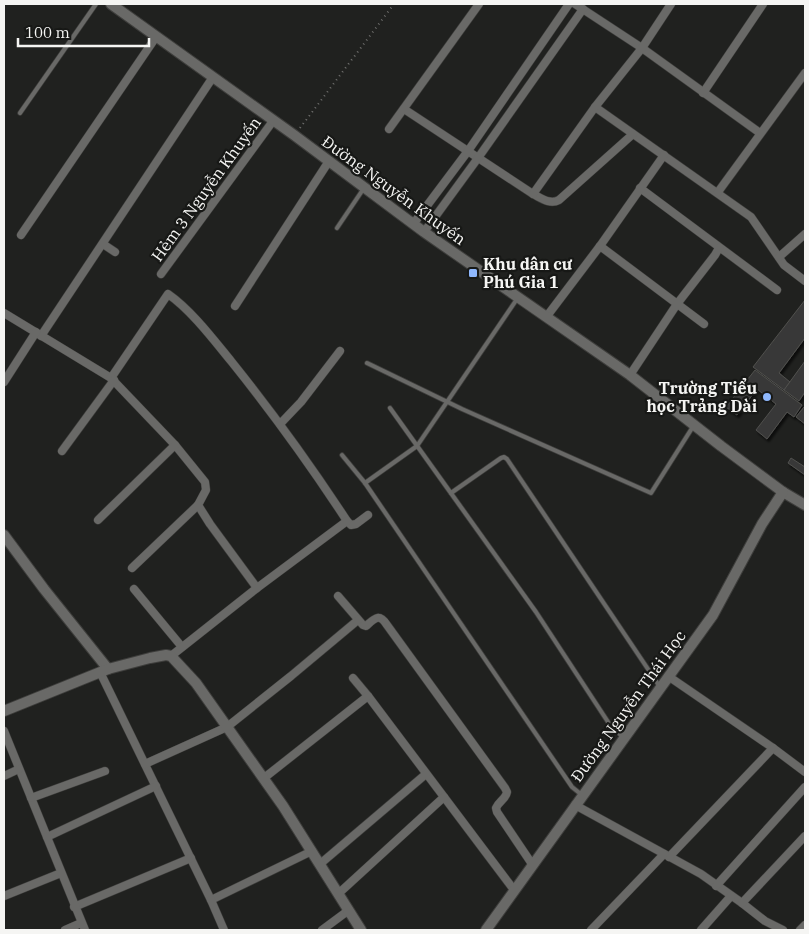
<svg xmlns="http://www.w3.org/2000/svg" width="809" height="934" font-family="'IBM Plex Serif',serif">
<defs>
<filter id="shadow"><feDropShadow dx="2" dy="3" stdDeviation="1" flood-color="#0009"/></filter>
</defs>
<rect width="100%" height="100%" fill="#20211f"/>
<g fill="#393937" stroke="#50504e" filter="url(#shadow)">
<path d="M805,300V338L779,373L790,382L784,390L753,367Z"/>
<path d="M805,361V392L799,401L784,390Z"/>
<path d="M755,370L802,405L794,417L787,412L767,439L756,430L776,404L757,389L737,415L726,407Z"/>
<path d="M804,407L805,408V424L796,417Z"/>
<path d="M791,458L805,467V475L788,463Z"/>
</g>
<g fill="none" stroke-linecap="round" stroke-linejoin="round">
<g stroke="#3e3e3c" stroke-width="5.5">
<g id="service">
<path d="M20,113L96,4"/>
<path d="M337,228L364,188"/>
<path d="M517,299L417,446L365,483L572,787L582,795"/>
<path d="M367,363L462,409L651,493L694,425"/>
<path d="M390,408L536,612L610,725L624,738"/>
<path d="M342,455L365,483"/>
<path d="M451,493L501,458L504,457L507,459L660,687"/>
</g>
</g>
<g stroke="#3e3e3c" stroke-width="9">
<g id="minor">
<path d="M575,4L642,48L760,133"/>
<path d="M703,93L763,4"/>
<path d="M595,107L751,217L784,265L805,281"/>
<path d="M404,109L533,194C541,198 550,205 559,200L633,134"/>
<path d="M389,129L479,4"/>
<path d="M640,188L777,290"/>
<path d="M718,192L805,73"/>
<path d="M533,194L595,107L642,48L671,4"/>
<path d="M414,223L468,151L569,4"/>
<path d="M424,232L478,158L583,9"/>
<path d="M21,235L156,37"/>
<path d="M103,244L115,252"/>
<path d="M600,246L704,324"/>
<path d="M779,257L805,234"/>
<path d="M161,274L273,121"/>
<path d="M235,306L329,161"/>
<path d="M4,313L111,378L175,445L205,482L206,490L198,505L210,524L257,588"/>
<path d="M547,316L600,246L664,155"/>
<path d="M41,336L213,77"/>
<path d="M630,375L677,304L715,255L719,248"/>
<path d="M111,378L168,294C191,310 213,339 231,361C272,412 311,466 347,521L351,525L356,524L368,515"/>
<path d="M4,382L36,332"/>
<path d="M280,424L301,402L340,351"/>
<path d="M62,451L114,380"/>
<path d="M98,520L175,445"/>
<path d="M132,568L198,505"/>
<path d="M134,589L182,647"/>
<path d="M338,596L363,625L366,626C375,618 379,613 387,625L505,788L507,792C506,799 499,801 496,808L497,812L532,864"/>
<path d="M171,656L257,588L347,521"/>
<path d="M100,672L211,900L312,851"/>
<path d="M668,676L773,748L805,772"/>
<path d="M353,678L368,696L514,890"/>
<path d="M4,731L47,837"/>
<path d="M145,764L227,727L291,676L358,620"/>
<path d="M4,776L19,769"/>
<path d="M264,778L368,696"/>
<path d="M31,798L105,771"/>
<path d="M575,805L701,874L742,903L765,921L783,930"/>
<path d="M669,857L773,748"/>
<path d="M320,864L426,774"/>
<path d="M716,886L805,787"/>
<path d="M338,894L444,797"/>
<path d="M4,896L61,873"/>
<path d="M211,900L224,930"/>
<path d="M742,903L805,836"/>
<path d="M74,907L191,858"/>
<path d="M65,930L81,923"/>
<path d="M85,930L47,837L156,786"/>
<path d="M322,930L349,910"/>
<path d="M591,930L664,854"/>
<path d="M701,930L731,896"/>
<path d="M800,930L805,925"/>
</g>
</g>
<g stroke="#3e3e3c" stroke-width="12">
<g id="tertiary">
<path d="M111,4L294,135L424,232L630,375L721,446L783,492L805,505"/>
<path d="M4,535L44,589L108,669"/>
<path d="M4,711L108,669L150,658L166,655L171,656L196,683L283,806L361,930"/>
<path d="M486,930L713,615L762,524L783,492"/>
</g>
</g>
<path stroke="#727270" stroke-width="2" stroke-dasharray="1 4" stroke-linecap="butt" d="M300,128L394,4"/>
<use href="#service" stroke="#696967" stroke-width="4"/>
<use href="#minor" stroke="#696967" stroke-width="8"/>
<use href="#tertiary" stroke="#696967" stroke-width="10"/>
</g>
<g fill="#8fb8fd" stroke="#171816" stroke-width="2">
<rect x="468" y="268" width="10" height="10" rx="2.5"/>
<circle cx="767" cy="397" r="5"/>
</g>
<g text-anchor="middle" stroke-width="4.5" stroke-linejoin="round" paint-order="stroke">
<g font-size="16" fill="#f5f5f3" stroke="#171816">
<text transform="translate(206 189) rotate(-54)" y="6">Hẻm 3 Nguyễn Khuyến</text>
<text transform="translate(394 190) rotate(36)" y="6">Đường Nguyễn Khuyến</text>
<text transform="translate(628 706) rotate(-54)" y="6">Đường Nguyễn Thái Học</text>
</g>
<g font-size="16" font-weight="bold" fill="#f5f5f3" stroke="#171816" text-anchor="start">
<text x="483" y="270">Khu dân cư<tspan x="483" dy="18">Phú Gia 1</tspan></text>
<text x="757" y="394" text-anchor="end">Trường Tiểu<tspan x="757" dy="18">học Trảng Dài</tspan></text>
</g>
</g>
<rect width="809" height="934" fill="none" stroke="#f5f5f3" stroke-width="10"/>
<path d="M18 38v8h131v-8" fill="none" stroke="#f5f5f3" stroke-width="2.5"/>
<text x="25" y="38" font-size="15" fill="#f5f5f3" stroke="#171816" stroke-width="4" paint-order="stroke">100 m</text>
</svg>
